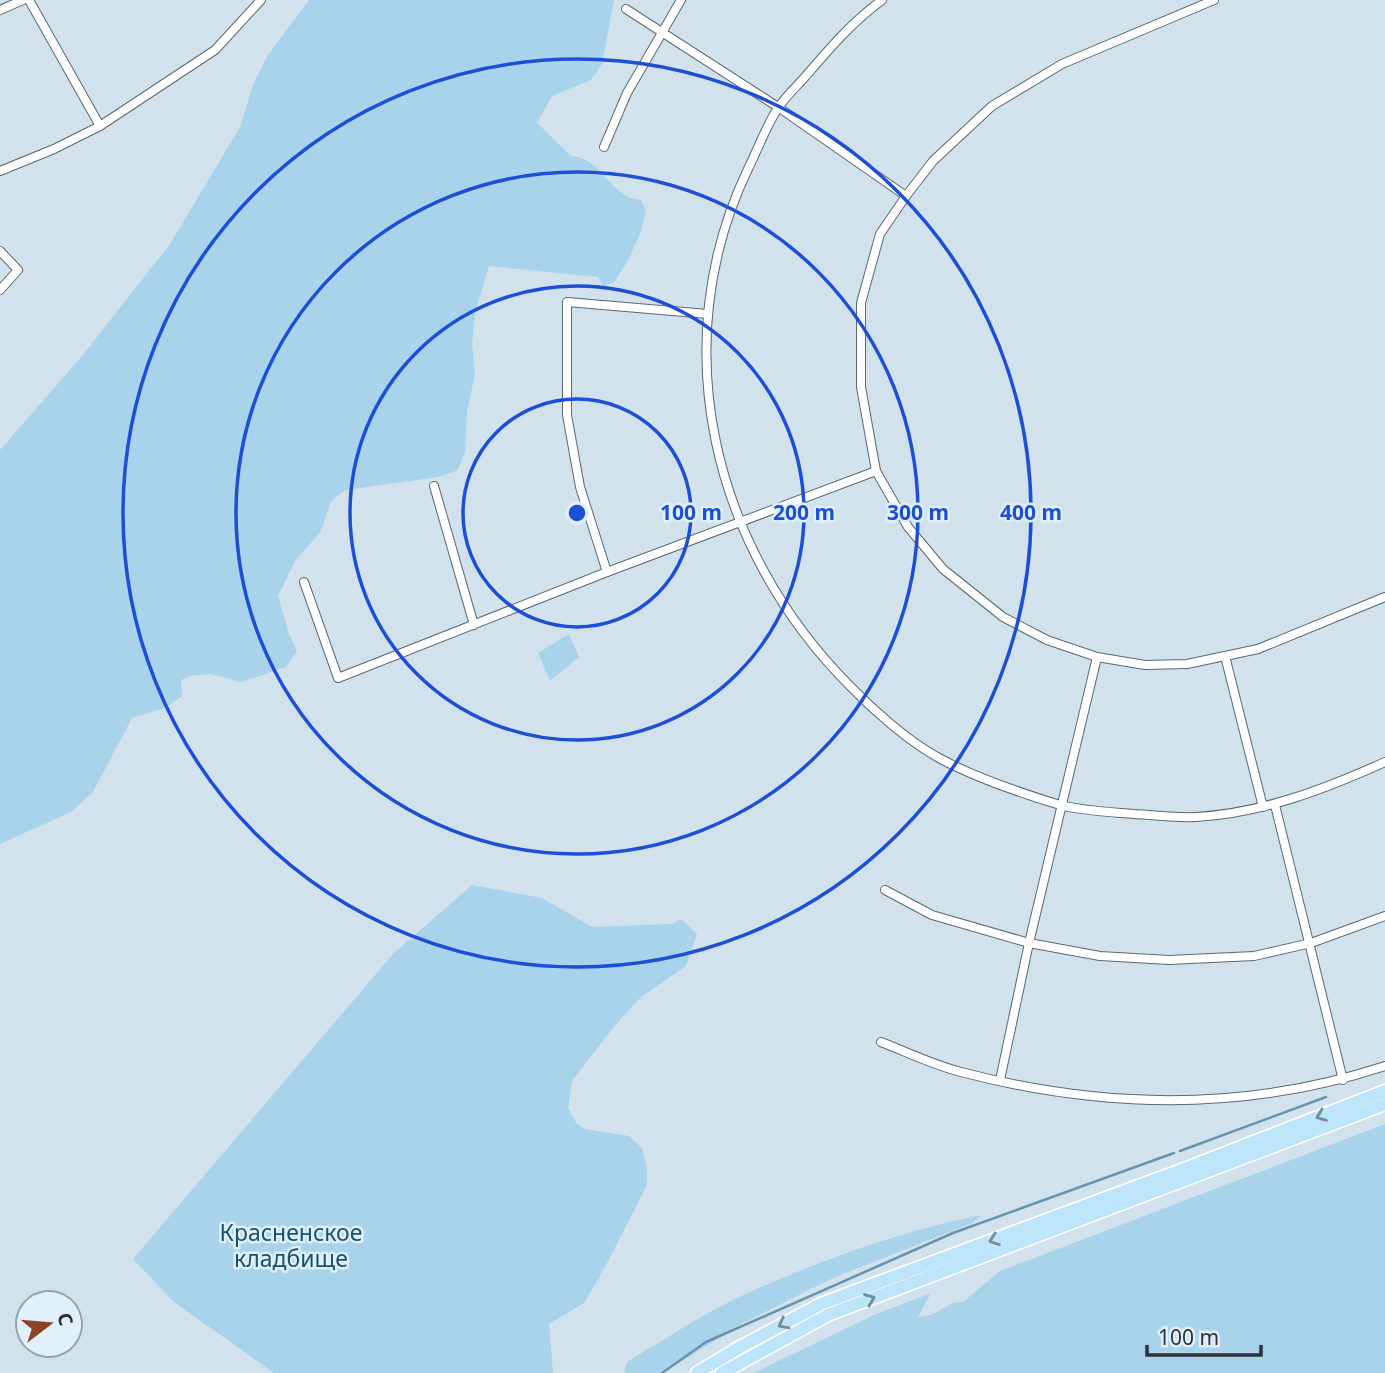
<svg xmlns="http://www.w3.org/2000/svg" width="1385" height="1373" font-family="'Noto Sans',sans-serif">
<rect width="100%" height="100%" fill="#d2e2ec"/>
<g fill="#a9d2eb">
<path d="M309,0H614L602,64L591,80L552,96L537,123L571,156C604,158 610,199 641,200L646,210L641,232L627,262L614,282L603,286L598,277L489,266L475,313L472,344L475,374L467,412L465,452L458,470L439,477L345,490L331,501L321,531L295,561L278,596L289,634L297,651L286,667L241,682L211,674L191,676L181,680L182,696L165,708L132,718L93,792L71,812L0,844V450L82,356L170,244L240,127L253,85L268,55Z"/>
<path d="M569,634L579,657L550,681L538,653Z"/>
<path d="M472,885L542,898L592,927L672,924L681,919L697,934L686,966L641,997L616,1024L572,1081L568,1108L577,1124L585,1129L629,1136L642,1148L647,1167V1185L604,1269L584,1303L549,1324L553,1372L552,1373H274L174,1302L133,1259L393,954Z"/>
<path d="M1385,1124V1373H753L874,1315L931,1293L918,1317L931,1315L953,1303L963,1302L1000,1271Z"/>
<path d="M982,1215L972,1223L833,1278L741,1324L663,1373H624L627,1362C664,1340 704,1313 743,1295C819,1261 900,1231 982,1215Z"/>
</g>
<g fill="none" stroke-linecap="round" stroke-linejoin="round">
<g stroke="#6694af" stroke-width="2.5">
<path d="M1180,1151L1326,1097"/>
<path d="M662,1373L706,1342L953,1233L1174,1153"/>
</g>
<g stroke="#5a6871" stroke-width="10">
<g id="street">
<path d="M29,0L100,126"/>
<path d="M882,0C851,23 830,48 805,77C796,87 785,97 778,108C766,126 758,149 748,169C663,346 714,549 849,685C873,710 908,741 939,758C972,776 1024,794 1060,805C1084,811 1110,812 1134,814C1155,815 1176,818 1196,817C1263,813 1325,789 1385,762"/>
<path d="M1214,0L1062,64L992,106L933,161L906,196L880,234L861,303V387L876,471L908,527L943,569L1003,617L1047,640L1097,657L1145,665L1187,664L1258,649L1385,597"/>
<path d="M626,9L778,107L906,196"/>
<path d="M0,10L23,0"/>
<path d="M604,147L627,93L681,0"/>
<path d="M0,171L54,149L100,126L215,50L261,0"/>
<path d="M0,251L18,270L0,290"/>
<path d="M434,486L474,625"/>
<path d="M607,572L580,487L567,415V302L708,314"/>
<path d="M304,582L338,678L607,572L876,471"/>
<path d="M1225,656L1263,807"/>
<path d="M1275,805L1343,1080"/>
<path d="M885,890L932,915L1029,943L1100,956L1169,960L1254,956L1311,943L1385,916"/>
<path d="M881,1042C907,1052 933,1065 961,1072C1102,1109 1245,1112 1385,1066"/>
<path d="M1000,1080L1029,943L1097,657"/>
</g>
</g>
<g stroke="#fff" stroke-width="15">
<g id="primary">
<path d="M697,1373L740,1347L823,1303L1184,1169L1385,1091"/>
<path d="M722,1373L828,1315L1385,1104"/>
</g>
</g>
<use href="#street" stroke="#fff" stroke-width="8"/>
<use href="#primary" stroke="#bee4fa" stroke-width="12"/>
</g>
<defs><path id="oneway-chevron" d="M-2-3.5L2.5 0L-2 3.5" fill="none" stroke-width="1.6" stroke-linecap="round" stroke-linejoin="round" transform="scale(1.75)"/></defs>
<g stroke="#758b98">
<use href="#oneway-chevron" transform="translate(1321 1116) rotate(159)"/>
<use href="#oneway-chevron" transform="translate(994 1240) rotate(160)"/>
<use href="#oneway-chevron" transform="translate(870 1299) rotate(-21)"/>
<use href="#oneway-chevron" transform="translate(783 1324) rotate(152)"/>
</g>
<g fill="none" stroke="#1d4ed8" stroke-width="3.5">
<circle cx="577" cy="513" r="114"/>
<circle cx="577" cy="513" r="227"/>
<circle cx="577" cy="513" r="341"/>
<circle cx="577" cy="513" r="454"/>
</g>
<g text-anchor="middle" stroke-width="5" stroke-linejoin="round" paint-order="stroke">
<g font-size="23" fill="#18526e" stroke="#dff0fa">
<text x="291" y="1241">Красненское<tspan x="291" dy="26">кладбище</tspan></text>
</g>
</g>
<circle cx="577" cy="513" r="10" fill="#1d4ed8" stroke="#dff0fa" stroke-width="3.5"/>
<g font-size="21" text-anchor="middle" font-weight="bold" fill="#1d4ed8" stroke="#dff0fa" stroke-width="5" stroke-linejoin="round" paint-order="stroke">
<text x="691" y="520">100 m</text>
<text x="804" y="520">200 m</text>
<text x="918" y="520">300 m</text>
<text x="1031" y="520">400 m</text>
</g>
<g transform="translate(49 1324) rotate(74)"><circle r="33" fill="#dff0fa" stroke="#97a4ac" stroke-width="2"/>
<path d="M0-5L12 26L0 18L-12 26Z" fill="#8c4425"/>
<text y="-10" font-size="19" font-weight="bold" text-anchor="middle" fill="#2c3236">С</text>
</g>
<path d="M1147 1345v10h114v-10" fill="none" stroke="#2c3236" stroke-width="3.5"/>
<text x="1158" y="1345" font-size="21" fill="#2c3236" stroke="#dff0fa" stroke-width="5" paint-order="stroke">100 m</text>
</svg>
